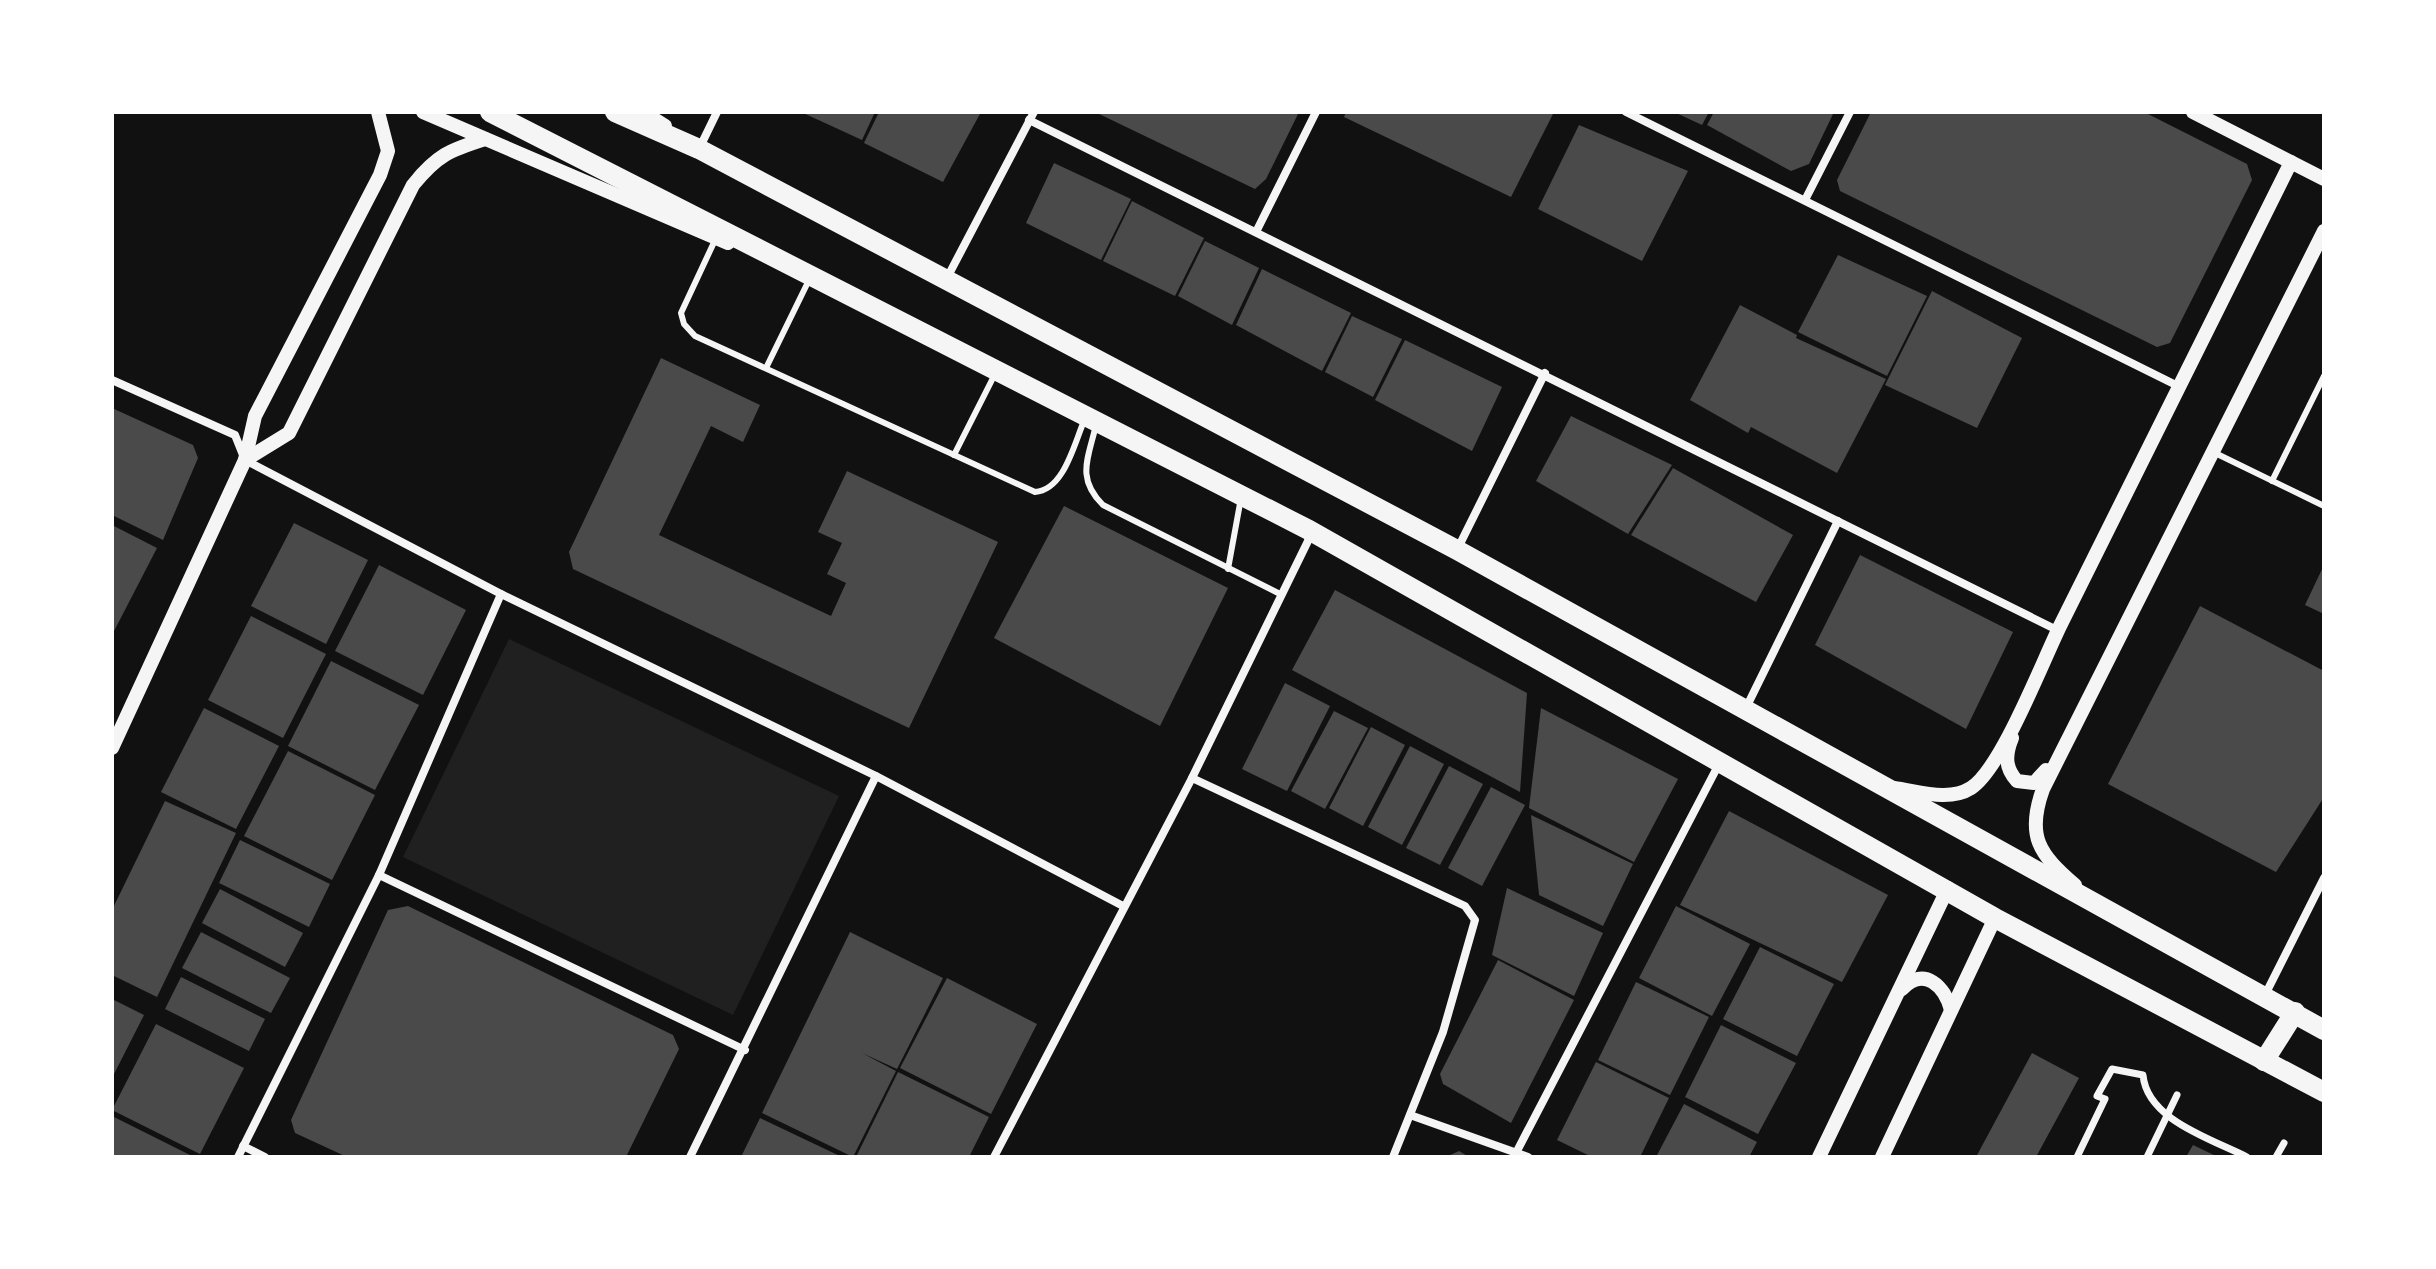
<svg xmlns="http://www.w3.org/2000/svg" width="2436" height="1269" font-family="Mulish,sans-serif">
<rect width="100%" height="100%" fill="#111"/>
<path fill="#202020" d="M509,639L839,796L733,1015L403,857Z"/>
<g fill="#4a4a4a">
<path d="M801,112H875L862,140Z"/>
<path d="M879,112H981L943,182L864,143Z"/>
<path d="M1095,112H1299L1266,179L1255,189Z"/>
<path d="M1346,112H1554L1511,197L1344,117Z"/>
<path d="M1674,112H1709L1702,125Z"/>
<path d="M1714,112H1834L1809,164L1791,171L1707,125Z"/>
<path d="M1871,112H2144L2247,164L2252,180L2170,343L2157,347L1840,191L1837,180Z"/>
<path d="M1579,125L1688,171L1642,261L1538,209Z"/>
<path d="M1054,163L1131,199L1101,260L1026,223Z"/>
<path d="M1132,201L1204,238L1175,296L1103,261Z"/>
<path d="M1205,241L1259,268L1232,325L1178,296Z"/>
<path d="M1838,255L1927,296L1887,376L1798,332Z"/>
<path d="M1262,269L1351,313L1322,371L1236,325Z"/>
<path d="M1932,291L2022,338L1977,428L1885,385Z"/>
<path d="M1740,305L1797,335L1796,338L1886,379L1837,473L1751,427L1748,433L1690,400Z"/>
<path d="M1352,316L1402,339L1373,397L1325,372Z"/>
<path d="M1405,340L1502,387L1472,451L1375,400Z"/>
<path d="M661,358L760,405L743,442L711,426L659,535L831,616L846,583L827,574L842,543L818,532L847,471L998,542L909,728L573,569L569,552Z"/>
<path d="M112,408L193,445L198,458L163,540L112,515Z"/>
<path d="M1571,416L1672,465L1628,534L1536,481Z"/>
<path d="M1673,468L1793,535L1756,602L1631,535Z"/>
<path d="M1064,506L1228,588L1160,726L994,638Z"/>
<path d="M294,523L368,560L326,644L251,606Z"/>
<path d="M112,525L157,548L112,635Z"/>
<path d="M1860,555L2013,632L1966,729L1815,645Z"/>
<path d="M379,565L466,610L423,695L335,651Z"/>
<path d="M2324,565V614L2305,605Z"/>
<path d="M1335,590L1527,693L1520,792L1292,670Z"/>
<path d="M2200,606L2324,671V797L2276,872L2108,784Z"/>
<path d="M251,616L326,654L283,738L208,700Z"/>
<path d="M331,661L419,705L375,790L288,746Z"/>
<path d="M1285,683L1330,706L1287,791L1242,769Z"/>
<path d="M204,708L279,746L236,829L161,792Z"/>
<path d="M1541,708L1678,779L1634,862L1529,808Z"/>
<path d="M1334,711L1368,728L1325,809L1291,791Z"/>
<path d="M1371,727L1405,745L1363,826L1329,808Z"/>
<path d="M1410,746L1444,764L1402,845L1368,827Z"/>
<path d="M288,751L375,795L332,880L244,836Z"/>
<path d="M1449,766L1483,784L1440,865L1406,848Z"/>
<path d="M1491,787L1525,805L1482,886L1448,868Z"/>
<path d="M165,801L236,833L157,997L112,975V910Z"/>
<path d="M1729,811L1888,895L1842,982L1680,905Z"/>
<path d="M1531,815L1633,864L1603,926L1539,895Z"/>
<path d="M240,840L330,884L309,927L219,883Z"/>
<path d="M1507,888L1603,933L1574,996L1492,955Z"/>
<path d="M220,889L303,933L285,967L202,923Z"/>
<path d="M408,906L673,1035L679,1049L626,1157H347L295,1133L291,1120L388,910Z"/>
<path d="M1676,906L1750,944L1712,1016L1639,978Z"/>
<path d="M201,932L290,978L271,1013L182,968Z"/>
<path d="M850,932L943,978L897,1069L862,1053L896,1071L853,1157L762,1113Z"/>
<path d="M1760,947L1834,984L1797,1056L1723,1019Z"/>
<path d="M1498,960L1574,1000L1511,1123L1443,1084L1440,1074Z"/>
<path d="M181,977L265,1019L249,1051L165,1009Z"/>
<path d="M947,978L1037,1024L991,1114L900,1068Z"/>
<path d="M1636,982L1709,1017L1670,1095L1598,1060Z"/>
<path d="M112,999L144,1015L112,1078Z"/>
<path d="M156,1024L244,1068L200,1154L112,1110Z"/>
<path d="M1721,1025L1796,1063L1758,1134L1685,1097Z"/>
<path d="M2032,1053L2079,1078L2036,1157H1976Z"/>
<path d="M1596,1062L1669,1098L1640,1157H1592L1557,1140Z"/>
<path d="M898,1072L989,1117L969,1157H856Z"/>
<path d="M1684,1104L1757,1142L1749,1157H1656Z"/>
<path d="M112,1116L194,1157H112Z"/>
<path d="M760,1118L842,1157H741Z"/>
<path d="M2193,1145L2218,1157H2186Z"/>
<path d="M1459,1151L1469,1157H1446Z"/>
</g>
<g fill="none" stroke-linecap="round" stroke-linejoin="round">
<g stroke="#f5f5f5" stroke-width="6">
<path d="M716,238L681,313L684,324L695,336L1035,492C1064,490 1074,444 1084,421"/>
<path d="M766,368L810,278"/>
<path d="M1096,425C1088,459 1076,478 1103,505L1282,595"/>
<path d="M2213,452L2324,506"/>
<path d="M954,455L996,372"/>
<path d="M2272,481L2324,376"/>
<path d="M1228,569L1241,498"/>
</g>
<g stroke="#f5f5f5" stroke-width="7">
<path d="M2077,1157L2105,1099L2097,1096L2112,1069L2143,1075C2147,1120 2212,1139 2247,1157"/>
<path d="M2147,1157L2177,1095"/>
<path d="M2276,1157L2284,1143"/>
</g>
<g stroke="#f5f5f5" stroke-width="8">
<path d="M1626,112L2178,386"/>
<path d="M1029,120L2057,630"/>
<path d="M700,147L717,112"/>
<path d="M1805,200L1850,112"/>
<path d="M1256,232L1316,112"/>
<path d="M947,278L1034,112"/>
<path d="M112,380L235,435L245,460L501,594L876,776L1123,906"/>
<path d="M1458,548L1545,373"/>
<path d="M1745,710L1838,521"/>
<path d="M1192,778L1465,906L1475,920L1443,1032L1393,1157"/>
<path d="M379,875L745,1050"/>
<path d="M2265,995L2324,878"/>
<path d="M1410,1115L1528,1157"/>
<path d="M243,1146L265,1157"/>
<path d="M1517,1151L1720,762"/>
<path d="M238,1157L379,875L501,594"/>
<path d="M690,1157L876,776"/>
<path d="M994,1157L1192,778L1308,541L1309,531"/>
</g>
<g stroke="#f5f5f5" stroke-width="14">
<path d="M423,112L728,243"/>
<path d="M643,112L665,126"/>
<path d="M2193,112L2324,179"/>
<path d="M245,460L255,416L380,175L388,151L378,112"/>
<path d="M2012,738C2005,755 2005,768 2017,781L2034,783L2046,770"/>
<path d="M112,748L245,460L289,433L413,185C437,155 450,150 485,139"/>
<path d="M1894,788C1918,791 1949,802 1971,788C2002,768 2043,660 2061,624C2137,470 2213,316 2291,162"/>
<path d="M2075,885C2039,854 2026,836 2043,789L2324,231"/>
<path d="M1902,989C1924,965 1945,987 1951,1010"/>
<path d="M1819,1157L1948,888"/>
<path d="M1882,1157L1995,918"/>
</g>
<g stroke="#f5f5f5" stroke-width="20">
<path d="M490,112L1309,530L1995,918L2324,1092"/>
<path d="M615,112L699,149L1457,550L2324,1030"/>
<path d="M2264,1061L2295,1012"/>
</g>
</g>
<rect width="2436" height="1269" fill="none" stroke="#ffffff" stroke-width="228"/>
</svg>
